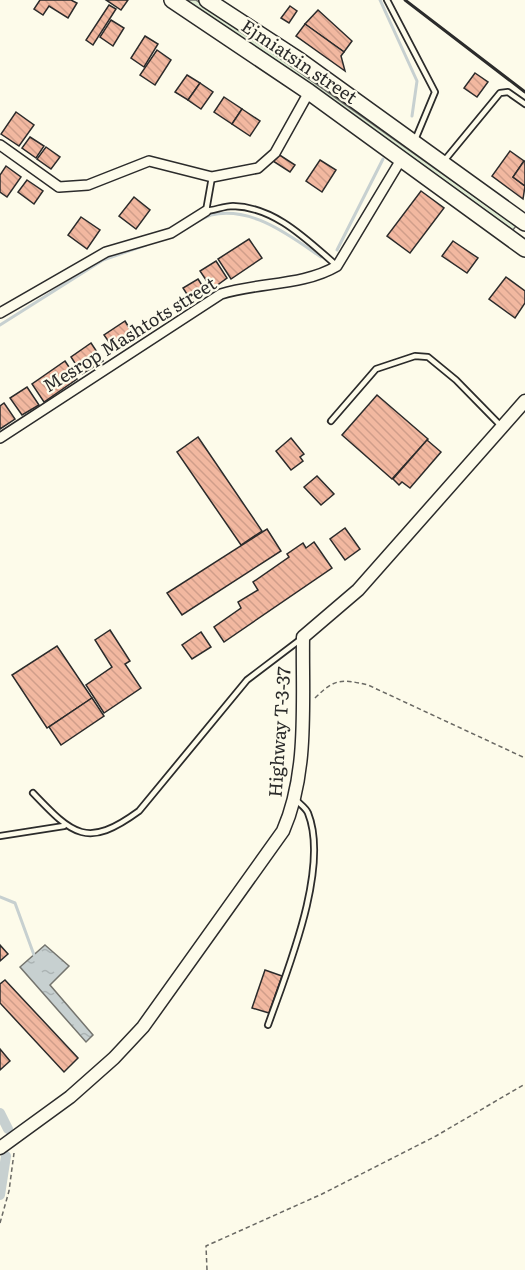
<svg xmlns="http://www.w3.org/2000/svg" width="525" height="1270" font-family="Literata,serif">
<defs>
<pattern id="water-ripples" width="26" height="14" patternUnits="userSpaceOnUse" patternTransform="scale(1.5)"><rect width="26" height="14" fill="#c7d0d0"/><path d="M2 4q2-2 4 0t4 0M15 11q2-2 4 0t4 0" fill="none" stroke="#abb3b3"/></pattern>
<pattern id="building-back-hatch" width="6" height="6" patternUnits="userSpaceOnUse" patternTransform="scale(1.5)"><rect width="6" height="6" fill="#f2b8a0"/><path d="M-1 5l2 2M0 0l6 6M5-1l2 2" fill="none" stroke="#d09e8a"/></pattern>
</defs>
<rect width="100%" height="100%" fill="#fdfbea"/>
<path fill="#deebd1" stroke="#74746e" stroke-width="1.5" d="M186,0H196L212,10L516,226L513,230L308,82Z"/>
<path fill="url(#water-ripples)" stroke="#74746e" stroke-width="1.5" d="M45,945L69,966L50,985L93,1035L86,1042L20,967Z"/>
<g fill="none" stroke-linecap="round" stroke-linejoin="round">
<g stroke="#c7d0d0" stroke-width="3">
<path d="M380,0L417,81L412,116"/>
<path d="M182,231C191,226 201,218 211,215C252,206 289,235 321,257"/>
<path d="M337,250L383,159"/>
<path d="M0,325L103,260L146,245"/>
<path d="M0,897L15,903L34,955"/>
</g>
<g stroke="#c7d0d0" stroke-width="10">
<path d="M0,1113L8,1129"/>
<path d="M0,1195L6,1156"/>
</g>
</g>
<g fill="url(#building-back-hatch)" stroke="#2b2b2b" stroke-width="1.5">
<path d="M40,0H71L77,3L68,18L49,6L43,15L34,9Z"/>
<path d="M106,0H128L121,10Z"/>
<path d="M109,5L116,9L93,45L86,40Z"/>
<path d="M290,6L297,11L289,23L281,18Z"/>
<path d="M318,10L352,41L344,52L305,24Z"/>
<path d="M111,20L124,28L113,46L100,37Z"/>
<path d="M305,24L344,52L341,56L345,71L296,36Z"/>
<path d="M145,36L158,44L144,67L131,58Z"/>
<path d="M157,50L171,60L155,85L140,75Z"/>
<path d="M475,73L488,82L477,97L464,88Z"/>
<path d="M187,75L200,83L188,100L175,92Z"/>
<path d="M200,83L213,92L201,109L188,100Z"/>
<path d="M224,97L242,109L232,124L214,112Z"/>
<path d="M242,109L260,121L250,136L232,124Z"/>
<path d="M16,112L34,125L19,146L1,134Z"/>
<path d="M30,137L44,146L36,158L22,148Z"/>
<path d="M46,147L60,157L51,169L37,159Z"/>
<path d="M510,151L524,161L513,177L525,186L523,199L492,176Z"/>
<path d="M278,154L295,165L290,172L273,161Z"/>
<path d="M320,160L336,170L322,192L306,181Z"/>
<path d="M524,161L525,162V186L513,177Z"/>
<path d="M6,166L21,177L7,197L0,192V175Z"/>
<path d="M27,180L43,191L34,204L18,192Z"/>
<path d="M421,191L444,208L410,253L387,236Z"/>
<path d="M134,197L150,210L136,229L119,216Z"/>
<path d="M81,217L100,230L87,249L68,235Z"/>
<path d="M249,239L262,258L231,279L218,259Z"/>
<path d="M453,241L478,258L467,273L442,256Z"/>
<path d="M216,261L227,278L212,289L200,271Z"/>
<path d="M506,277L525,291V303L515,318L489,299Z"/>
<path d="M198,279L207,293L192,302L183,288Z"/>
<path d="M125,321L136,339L116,352L104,335Z"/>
<path d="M91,343L103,361L82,374L71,357Z"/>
<path d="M65,361L77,379L44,402L32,384Z"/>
<path d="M27,387L39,405L22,415L10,398Z"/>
<path d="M377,395L428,439L392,479L342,435Z"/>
<path d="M4,403L15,419L0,429V406Z"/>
<path d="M198,437L262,531L241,545L177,452Z"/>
<path d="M291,438L304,454L300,457L303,461L291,470L276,451Z"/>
<path d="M427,440L441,452L410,488L402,482L399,485L393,479Z"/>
<path d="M317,476L334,494L321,505L304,487Z"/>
<path d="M345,528L360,549L345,560L330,539Z"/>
<path d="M267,529L281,551L182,615L167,593Z"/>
<path d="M314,542L332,568L224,642L214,627L241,608L238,602L258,590L253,582L289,557L287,554L303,543L306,548Z"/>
<path d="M110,630L130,661L125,664L141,688L104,713L86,685L112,667L95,640Z"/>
<path d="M201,632L211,647L192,659L182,645Z"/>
<path d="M57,646L92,698L47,728L12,675Z"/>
<path d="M92,698L104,716L61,745L49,727Z"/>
<path d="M0,945L8,954L0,961Z"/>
<path d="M265,970L282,976L269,1013L252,1008Z"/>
<path d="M5,980L78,1058L64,1072L0,1003V984Z"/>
<path d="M0,1049L10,1061L0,1070Z"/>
</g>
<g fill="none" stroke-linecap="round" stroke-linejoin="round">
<g stroke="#2b2b2b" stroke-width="8">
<g id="service">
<path d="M387,0L435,92L415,140"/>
<path d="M444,161L500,93L508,92L525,104"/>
<path d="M212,177L206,211C215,210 225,206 233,206C275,207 307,240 336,265"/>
<path d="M331,421L376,369L415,356L428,357L456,380L502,427"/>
<path d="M33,793C73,835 87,849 139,811L247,680L301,639"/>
<path d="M0,836L64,826"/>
<path d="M268,1025C287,971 330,868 308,813C306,808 300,804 296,800"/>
</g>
</g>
<g stroke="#2b2b2b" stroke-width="12">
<g id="minor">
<path d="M0,145L59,187L88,185L149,161L212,177L258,168L275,153L309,92"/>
<path d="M0,313L106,252L171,233L206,211"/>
<path d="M0,438L221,294C259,282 303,286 337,266L402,158"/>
</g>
</g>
<g stroke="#2b2b2b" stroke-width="15">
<path id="secondary" d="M0,1148L70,1097L114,1058L143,1027L283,831C309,772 302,700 303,637L358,590L525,401"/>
</g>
<g stroke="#2b2b2b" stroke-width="18">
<g id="trunk">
<path d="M172,0L309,92L525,249"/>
<path d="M207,0L299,60L525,223"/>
</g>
</g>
<g stroke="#6a6964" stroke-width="1.5" stroke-dasharray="4.5 3" stroke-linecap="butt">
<path d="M315,698C335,678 342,679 368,685L525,758"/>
<path d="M0,1223L9,1191L14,1153"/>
<path d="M207,1270L206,1246L322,1194L436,1136L525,1084"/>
</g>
<use href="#service" stroke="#fdfbea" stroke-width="4.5"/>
<use href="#minor" stroke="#fdfbea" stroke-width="9"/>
<use href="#secondary" stroke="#fdfbea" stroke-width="12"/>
<use href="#trunk" stroke="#fdfbea" stroke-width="15"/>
<path stroke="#2b2b2b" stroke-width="3" d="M405,0L525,92"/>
</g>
<g text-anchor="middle" stroke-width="4.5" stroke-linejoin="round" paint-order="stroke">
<g font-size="18" fill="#2b2b2b" stroke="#fdfbea">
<text transform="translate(299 62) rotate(34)" y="6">Ejmiatsin street</text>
<text transform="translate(130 335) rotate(-32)" y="6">Mesrop Mashtots street</text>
<text transform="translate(280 732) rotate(-86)" y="6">Highway T-3-37</text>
</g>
</g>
</svg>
